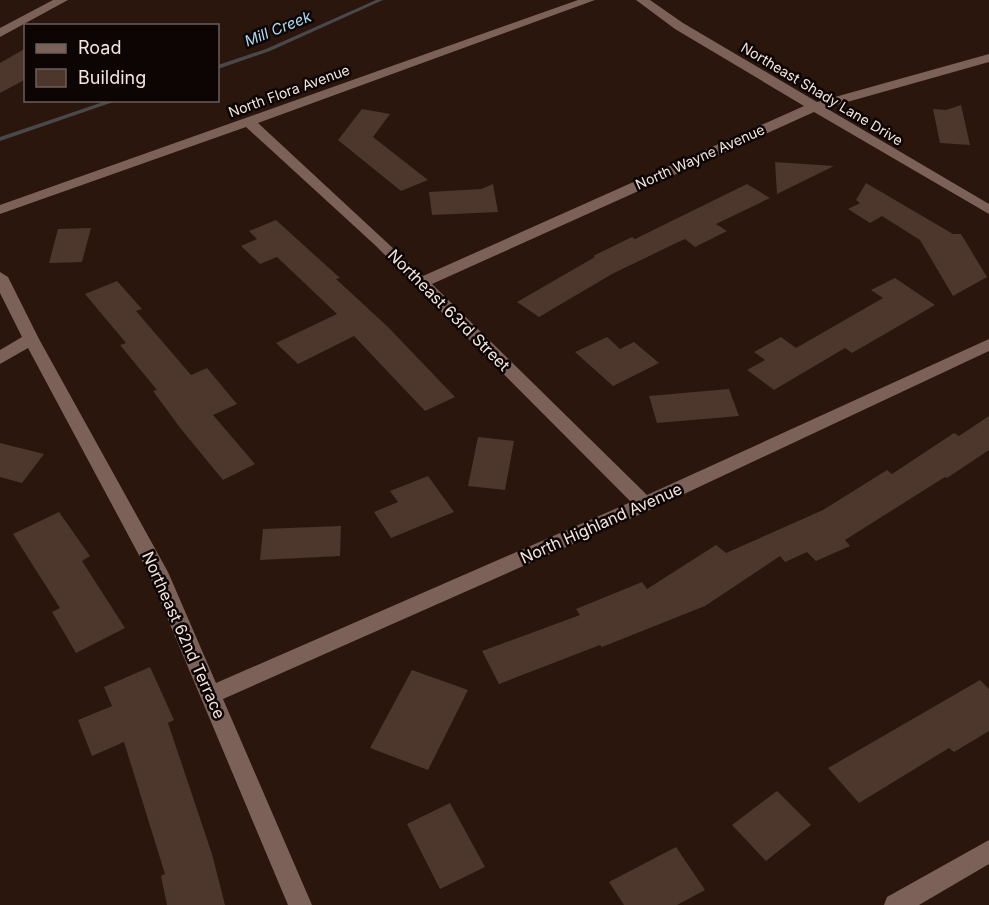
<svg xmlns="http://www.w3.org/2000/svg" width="989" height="905" font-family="Inter,sans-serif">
<rect width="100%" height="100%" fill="#2a160d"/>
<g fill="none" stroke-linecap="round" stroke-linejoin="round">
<g fill="#49494b" fill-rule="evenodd">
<path d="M376,0H383L270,51L218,69V65L266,49Z"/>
<path d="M109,100H119L0,141V137Z"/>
</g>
</g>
<g fill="#4d362c">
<path d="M26,48V79L0,93V63Z"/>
<path d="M961,105L970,145L940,143L933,109L946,110Z"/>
<path d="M362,109L390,114L373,137L428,180L401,191L338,140Z"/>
<path d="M775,162L834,166L777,194Z"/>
<path d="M866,183L953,234H961L987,277L953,296L920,240L882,216L870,223L848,209L860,203L856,200Z"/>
<path d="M493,184L498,212L432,215L429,192L481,189Z"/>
<path d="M747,184L770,198L716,224L727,231L695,247L685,239L672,245L612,274L539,317L517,302L595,257L593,256L632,237L635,239Z"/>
<path d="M276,220L340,278L336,279L388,327L455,397L425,411L354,336L298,364L276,343L337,314L277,257L260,264L241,246L257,239L249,231Z"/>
<path d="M91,228L82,262L49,263L58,229Z"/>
<path d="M895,278L935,305L852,353L845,348L774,390L747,370L765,360L754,352L781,337L796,348L883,298L871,290Z"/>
<path d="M117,281L142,309L136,311L191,375L207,368L237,404L213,415L255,464L223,480L181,429L153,391L157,390L120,345L126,343L85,294Z"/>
<path d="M607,337L620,349L634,342L659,363L613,386L575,352Z"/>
<path d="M729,389L739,416L657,423L649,396Z"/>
<path d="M989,416V450L947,478L945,477L845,540L850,546L816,561L807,552L785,562L780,556L705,606L602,647L600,645L499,684L482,651L580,615L576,609L642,582L647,589L716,545L726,553L823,510L887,470L892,474L954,433L959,436Z"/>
<path d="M478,437L514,441L505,490L468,486Z"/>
<path d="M0,443L44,454L22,483L0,477Z"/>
<path d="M428,476L454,512L391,538L374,512L398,502L390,491Z"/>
<path d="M59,512L90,556L82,561L125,628L76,653L52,612L60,608L13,534Z"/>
<path d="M341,526L340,556L260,560L263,529Z"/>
<path d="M150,667L174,720L168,723L212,854L225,905H167L161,876L165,874L124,742L92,756L78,720L112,706L104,687Z"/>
<path d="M412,670L468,690L428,770L370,748Z"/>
<path d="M980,680L989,689V731L954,752L949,748L859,803L828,768Z"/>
<path d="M777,791L811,825L766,861L732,825Z"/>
<path d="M450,803L485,867L440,889L407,824Z"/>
<path d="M676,847L705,890L677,905H624L609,882Z"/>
</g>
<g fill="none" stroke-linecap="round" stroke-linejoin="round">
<g fill="#7b6157" fill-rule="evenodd">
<path d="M53,0H68L0,37V28Z"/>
<path d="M578,0H595L258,123L423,276L804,106L675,29L636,0H650L683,23L817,102L989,54V62L826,108L989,204V214L814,112L432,284L647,495L989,339V351L652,509L223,699L312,905H288L148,572L28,348L0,364V350L22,337L0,293V272L8,277L39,339L168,572L216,683L631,502L376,246L246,127L0,214V205Z"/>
<path d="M989,840V864L919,905H884L887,897Z"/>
</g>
</g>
<g text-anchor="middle" stroke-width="5" stroke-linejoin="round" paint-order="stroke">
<g font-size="14" fill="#f4e5df" stroke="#0c0503">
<text transform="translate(289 91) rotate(-20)" y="5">North Flora Avenue</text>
<text transform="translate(822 94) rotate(31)" y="5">Northeast Shady Lane Drive</text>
<text transform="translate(700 157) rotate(-24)" y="5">North Wayne Avenue</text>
</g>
<g font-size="15" font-style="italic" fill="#abdbf4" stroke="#0c0503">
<text transform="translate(278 29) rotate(-22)" y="5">Mill Creek</text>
</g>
<g font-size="16" fill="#f4e5df" stroke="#0c0503">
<text transform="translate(449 310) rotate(45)" y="6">Northeast 63rd Street</text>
<text transform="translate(601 523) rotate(-24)" y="6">North Highland Avenue</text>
<text transform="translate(184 635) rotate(66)" y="6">Northeast 62nd Terrace</text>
</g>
</g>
<rect x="24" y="24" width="195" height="78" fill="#0c0503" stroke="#695f5b" stroke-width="1.5"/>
<rect x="36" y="44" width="30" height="9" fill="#7b6157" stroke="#695f5b" stroke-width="1.5"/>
<text x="78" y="54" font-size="18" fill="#f4e5df">Road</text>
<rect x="36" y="69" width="30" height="18" fill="#4d362c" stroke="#695f5b" stroke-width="1.5"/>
<text x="78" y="84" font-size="18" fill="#f4e5df">Building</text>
</svg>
